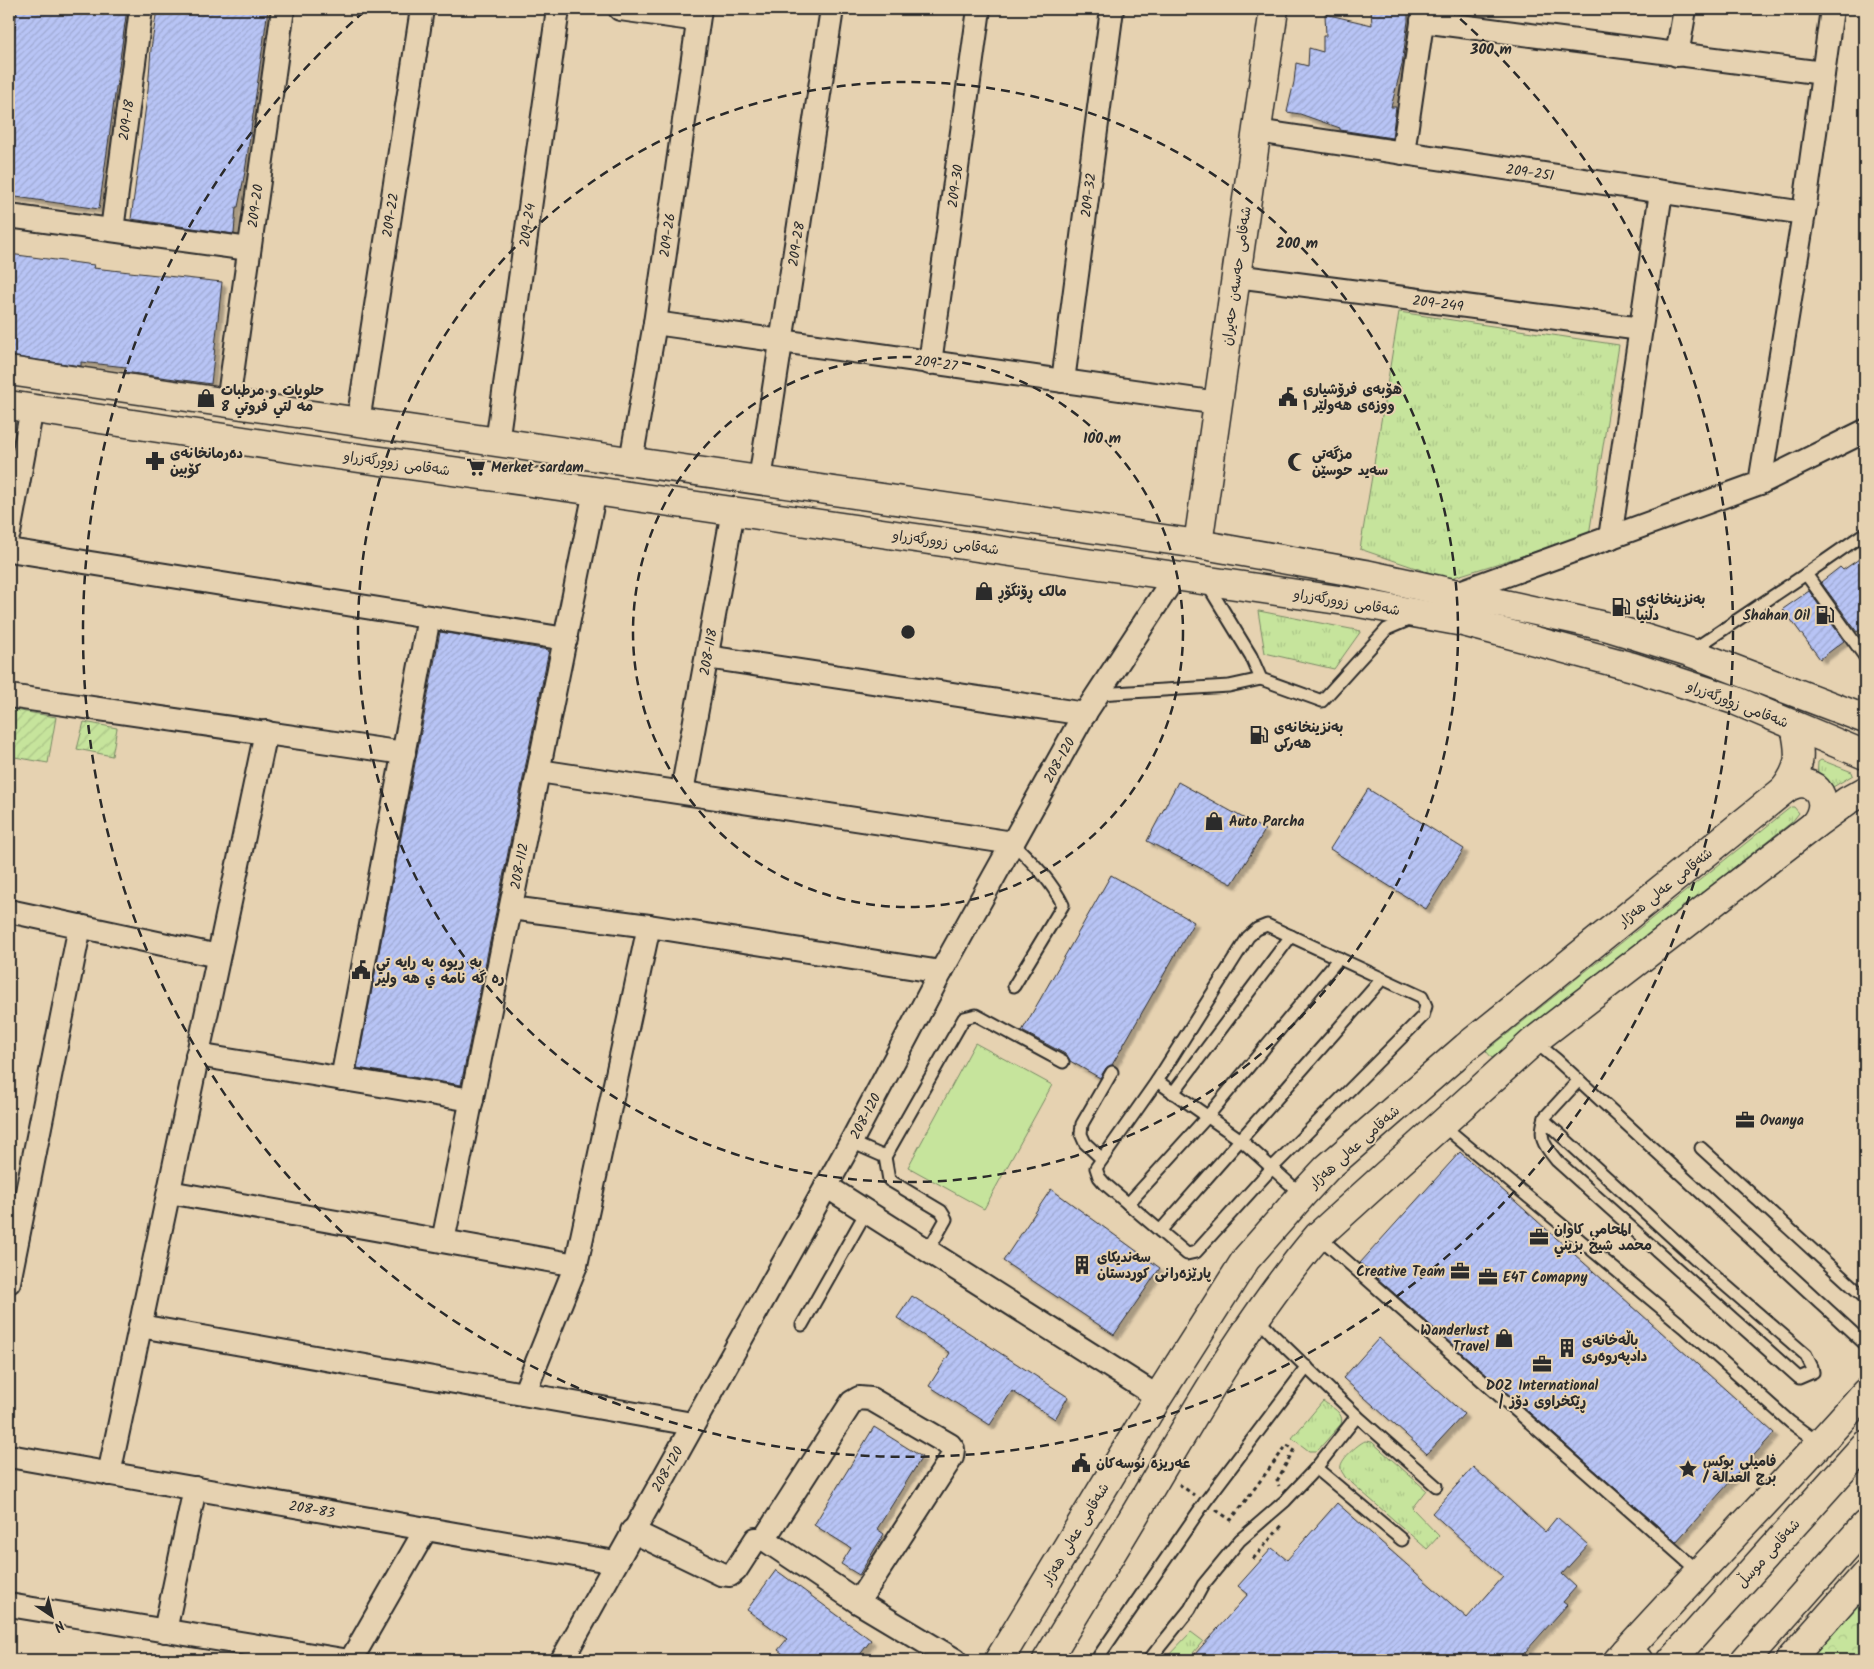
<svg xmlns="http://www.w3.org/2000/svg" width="1874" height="1669" font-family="Kalam,'Playpen Sans Arabic',sans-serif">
<defs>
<pattern id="grass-tufts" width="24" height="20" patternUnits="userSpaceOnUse" patternTransform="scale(1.25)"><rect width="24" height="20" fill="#c6e49c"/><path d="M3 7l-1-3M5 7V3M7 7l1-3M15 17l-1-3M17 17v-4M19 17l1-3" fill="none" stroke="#aac487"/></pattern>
<pattern id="park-crowns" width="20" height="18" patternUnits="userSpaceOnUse" patternTransform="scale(1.25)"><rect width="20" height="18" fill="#c6e49c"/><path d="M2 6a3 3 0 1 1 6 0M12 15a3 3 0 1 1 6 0" fill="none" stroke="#aac487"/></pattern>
<pattern id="garden-furrows" width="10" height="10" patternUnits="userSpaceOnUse" patternTransform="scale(1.25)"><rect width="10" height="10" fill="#c6e49c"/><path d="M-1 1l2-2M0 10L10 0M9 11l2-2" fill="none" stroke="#aac487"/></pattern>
<pattern id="building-hatch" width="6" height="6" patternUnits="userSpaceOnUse" patternTransform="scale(1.25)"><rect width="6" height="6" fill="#b8c4f5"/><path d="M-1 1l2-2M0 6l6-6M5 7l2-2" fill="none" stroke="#9ea9d2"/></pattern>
<filter id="shadow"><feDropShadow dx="4.5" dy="4.5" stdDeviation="1" flood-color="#0004"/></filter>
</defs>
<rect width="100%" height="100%" fill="#e6d2b1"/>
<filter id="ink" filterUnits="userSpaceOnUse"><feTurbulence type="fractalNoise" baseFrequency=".02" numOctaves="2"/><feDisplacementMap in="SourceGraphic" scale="10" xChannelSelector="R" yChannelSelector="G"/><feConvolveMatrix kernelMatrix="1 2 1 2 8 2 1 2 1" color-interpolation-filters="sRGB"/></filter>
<g filter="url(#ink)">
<g fill="url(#grass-tufts)" stroke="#788864">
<path d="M1399,312L1619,345L1589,535L1448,579L1360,549Z"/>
<path d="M1258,611H1259L1361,631L1334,669L1265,653Z"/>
<path d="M1821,760L1852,772L1853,775L1828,790L1817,781L1818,762Z"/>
<path d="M1791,807H1794L1799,813L1792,822L1492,1058L1486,1051Z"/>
<path d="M1323,1401C1331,1407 1345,1413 1341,1424L1317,1451H1309L1292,1438Z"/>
<path d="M1365,1441L1372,1442L1426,1490L1412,1508L1439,1536L1427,1549L1345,1477C1344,1474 1341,1472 1341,1469C1338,1461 1358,1444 1365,1441Z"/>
<path d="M1191,1632L1203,1641L1188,1659L1189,1660H1164Z"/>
</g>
<path fill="url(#park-crowns)" stroke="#788864" d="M1865,1593V1660H1806Z"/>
<g fill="url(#garden-furrows)" stroke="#788864">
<path d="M9,709L56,717L48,763L9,756Z"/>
<path d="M84,722L117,728L112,756L77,749Z"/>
</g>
<path fill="#c6e49c" stroke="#788864" d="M975,1043L1052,1085L984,1209L908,1167Z"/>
<g fill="url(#building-hatch)" stroke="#2b2b2b" filter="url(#shadow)">
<path d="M17,9H127L99,209L9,196V75Z"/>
<path d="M157,9H268L245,172L238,207H236L234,234L131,219L148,90L151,49Z"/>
<path d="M1371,9H1408V21L1402,65L1391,107H1396L1392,138L1340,130V128L1300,114L1287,112L1294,82L1296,63L1308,66L1309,48L1323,52V36H1326L1325,14L1372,25Z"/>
<path d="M9,254L94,265L93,268L222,282L211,384L125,372L126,367L81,362V366L9,356Z"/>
<path d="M1865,555V626L1857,632L1821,582L1840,567L1843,570Z"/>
<path d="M1809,591L1844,641L1820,659L1783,609Z"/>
<path d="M440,632L549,650L461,1085L357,1068Z"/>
<path d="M1178,782L1265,830L1249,857L1232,884L1147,841Z"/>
<path d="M1368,789L1464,849L1426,909L1330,849Z"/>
<path d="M1111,875L1194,922L1112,1065L1106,1068L1100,1078L1070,1061L1067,1055L1022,1031Z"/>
<path d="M1460,1152L1774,1433L1676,1542L1360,1263Z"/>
<path d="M1051,1189L1160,1268L1114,1335L1003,1261Z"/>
<path d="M912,1296L1068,1397L1055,1419L1012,1391L990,1425L929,1386L950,1353L897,1318Z"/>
<path d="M1379,1338L1464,1414L1427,1454L1343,1378Z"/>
<path d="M874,1427L922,1457L877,1529L884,1534L859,1575L841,1564L851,1548L814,1525Z"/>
<path d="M1473,1467L1545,1532L1557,1517L1588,1545L1562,1574L1576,1587L1563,1602L1567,1605L1518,1660H1202L1195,1654L1248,1594L1238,1586L1272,1548L1287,1560L1337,1503L1467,1618L1503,1577L1432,1513Z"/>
<path d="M776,1570L871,1640L856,1660H791L778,1650L787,1639L747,1610Z"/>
</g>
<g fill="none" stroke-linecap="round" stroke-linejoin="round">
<g stroke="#2b2b2b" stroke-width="15">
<g id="service">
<path d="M1806,574L1865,533"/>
<path d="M1207,584L1251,656L1261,679L1322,701L1387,629L1413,618"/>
<path d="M1691,651L1806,574L1865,657"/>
<path d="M1098,694L1229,686L1261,679"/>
<path d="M1013,843C1032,862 1051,880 1063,905L1014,986"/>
<path d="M1267,925L1422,997L1426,1006L1423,1016L1272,1168L1196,1252L1187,1254L1105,1184L1099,1177L1096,1168L1157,1081L1248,937L1257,929Z"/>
<path d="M1534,1041L1557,1060L1865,1344"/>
<path d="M1157,1081L1241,1140L1302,1195"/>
<path d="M1173,1093L1291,936"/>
<path d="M1544,1120L1710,1272L1806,1355L1812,1367L1813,1372L1799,1378L1557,1161C1544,1145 1538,1139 1545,1117L1579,1080"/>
<path d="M1441,1124L1684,1327L1790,1422L1820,1444"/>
<path d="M851,1142L885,1157L889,1180L941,1211L946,1219L928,1251"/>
<path d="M1701,1148L1865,1298"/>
<path d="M885,1157L964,1018L976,1015L1063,1062"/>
<path d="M1102,1159L1085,1143L1081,1134L1082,1124L1112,1072"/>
<path d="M1128,1204L1207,1117L1339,958"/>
<path d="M1160,1231L1382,979"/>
<path d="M1318,1236L1698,1571"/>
<path d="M1256,1317L1273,1335L1357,1416L1436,1486"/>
<path d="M802,1325L866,1212"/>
<path d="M1316,1468L1402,1540"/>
<path d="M1099,1656L1205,1502L1307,1367"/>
<path d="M1149,1660L1190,1609L1203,1585L1240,1540L1285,1501L1316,1468L1357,1416"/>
</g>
</g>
<g stroke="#2b2b2b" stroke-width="26">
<g id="minor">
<path d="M620,9L698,20"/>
<path d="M1422,21L1823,73"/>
<path d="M1677,55L1685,9"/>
<path d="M1257,131L1804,213"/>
<path d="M1403,153L1424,9"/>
<path d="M9,216L249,249"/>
<path d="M112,230L141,9"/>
<path d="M1236,276L1641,329"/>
<path d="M655,323L1218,403"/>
<path d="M930,363L979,9"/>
<path d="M1063,381L1112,9"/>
<path d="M228,403L283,9"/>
<path d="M358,422L422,9"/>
<path d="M497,442L558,9"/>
<path d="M631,461L655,323L700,9"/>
<path d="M760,480L832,9"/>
<path d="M1760,483L1804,213L1832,9"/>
<path d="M9,533L32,408"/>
<path d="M1610,538L1661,192"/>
<path d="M9,550L566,639"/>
<path d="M1457,593L1760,483L1865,431"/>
<path d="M707,657L1085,714"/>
<path d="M9,696L404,753"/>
<path d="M539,771L1013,843"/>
<path d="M682,792L733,511"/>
<path d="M511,908L649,926L941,972"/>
<path d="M9,911L218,956"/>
<path d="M197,1055L472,1100"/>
<path d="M342,1079L429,617"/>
<path d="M826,1186L1158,1397"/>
<path d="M169,1192L576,1265"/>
<path d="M443,1241L595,491"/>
<path d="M9,1282L80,926"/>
<path d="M140,1326L692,1424"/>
<path d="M524,1394L576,1265L649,926"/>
<path d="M9,1456L615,1562"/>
<path d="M109,1474L266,732"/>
<path d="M632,1531L721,1574L730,1575L736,1570L756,1539H764L858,1602L955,1660"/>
<path d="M764,1539L852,1402L859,1398L871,1399L950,1445L953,1449L952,1457L858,1602"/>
<path d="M9,1605L343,1660"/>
<path d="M165,1631L195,1488"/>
<path d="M351,1660L426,1529"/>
<path d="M562,1660L851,1142L941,972L1082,718L1175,576"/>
</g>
</g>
<g stroke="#2b2b2b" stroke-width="31">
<g id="tertiary">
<path d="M1198,544L1274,9"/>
<path d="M1618,1660C1699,1570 1785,1484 1865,1393"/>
<path d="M1790,1660L1865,1575"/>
</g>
</g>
<g stroke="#2b2b2b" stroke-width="31">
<g id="secondary">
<path d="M1784,790C1810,770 1836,798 1814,825"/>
<path d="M999,1660L1158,1397L1246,1259L1302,1195L1327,1168L1466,1047L1784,790C1802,767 1801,754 1795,726"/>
<path d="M1047,1660C1085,1597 1123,1535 1160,1472C1208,1390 1257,1308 1318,1236L1534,1041L1814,825L1847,801L1865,791"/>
</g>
</g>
<g stroke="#2b2b2b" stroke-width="31">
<g id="primary">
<path d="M9,371L1198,544L1365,574L1605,626L1689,652L1865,719"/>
<path d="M9,405L302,450L595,491L1359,603L1463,622L1633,667L1734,700L1865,755"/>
</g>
</g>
<g stroke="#2b2b2b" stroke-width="31">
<g id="trunk">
<path d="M1626,1651L1638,1660"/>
<path d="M1672,1660L1865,1445"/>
<path d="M1745,1660L1865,1525"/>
</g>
</g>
<g stroke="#2b2b2b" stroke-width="3" stroke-dasharray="4 4" stroke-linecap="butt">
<path d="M1179,1484L1194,1495"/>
<path d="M1216,1510L1231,1520L1287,1445L1294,1449L1277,1481L1279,1486"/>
<path d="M1253,1559L1284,1523"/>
</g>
<use href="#service" stroke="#e6d2b1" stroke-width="11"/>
<use href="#minor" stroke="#e6d2b1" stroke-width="22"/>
<use href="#tertiary" stroke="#e6d2b1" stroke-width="28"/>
<use href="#secondary" stroke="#e6d2b1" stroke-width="28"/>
<use href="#primary" stroke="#e6d2b1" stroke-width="28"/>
<use href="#trunk" stroke="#e6d2b1" stroke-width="28"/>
</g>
</g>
<g fill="none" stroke="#2b2b2b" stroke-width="2.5" stroke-dasharray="9 6">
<circle cx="908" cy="632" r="275"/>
<circle cx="908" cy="632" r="550"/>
<path d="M1449 9A825 825 0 1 1 367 9"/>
</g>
<defs>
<g id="civic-bare" transform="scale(1.5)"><path d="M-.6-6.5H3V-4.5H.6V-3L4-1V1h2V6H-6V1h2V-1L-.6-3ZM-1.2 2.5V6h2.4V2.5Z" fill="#2b2b2b" stroke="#e6d2b1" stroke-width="2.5" paint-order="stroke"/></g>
<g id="shop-bare" transform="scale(1.5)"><path d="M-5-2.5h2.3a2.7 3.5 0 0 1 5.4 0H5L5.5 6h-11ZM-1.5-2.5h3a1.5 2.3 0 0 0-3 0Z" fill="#2b2b2b" stroke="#e6d2b1" stroke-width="2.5" paint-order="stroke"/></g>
<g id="pharmacy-bare" transform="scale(1.5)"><path d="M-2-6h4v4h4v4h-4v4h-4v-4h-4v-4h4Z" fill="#2b2b2b" stroke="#e6d2b1" stroke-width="2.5" paint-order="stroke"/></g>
<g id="mosque-bare" transform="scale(1.5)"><path d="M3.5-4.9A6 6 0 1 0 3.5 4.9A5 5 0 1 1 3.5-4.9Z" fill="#2b2b2b" stroke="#e6d2b1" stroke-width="2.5" paint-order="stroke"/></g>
<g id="supermarket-bare" transform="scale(1.5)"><path d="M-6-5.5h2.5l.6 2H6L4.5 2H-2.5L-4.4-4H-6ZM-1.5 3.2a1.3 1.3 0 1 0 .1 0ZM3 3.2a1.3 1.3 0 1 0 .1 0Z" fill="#2b2b2b" stroke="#e6d2b1" stroke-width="2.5" paint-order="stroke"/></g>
<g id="fuel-bare" transform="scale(1.5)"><path d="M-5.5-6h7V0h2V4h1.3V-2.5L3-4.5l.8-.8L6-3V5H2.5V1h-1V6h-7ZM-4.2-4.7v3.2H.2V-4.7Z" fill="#2b2b2b" stroke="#e6d2b1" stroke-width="2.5" paint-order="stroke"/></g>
<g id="office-bare" transform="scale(1.5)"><path d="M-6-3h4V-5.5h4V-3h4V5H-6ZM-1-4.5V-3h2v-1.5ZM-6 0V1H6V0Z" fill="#2b2b2b" stroke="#e6d2b1" stroke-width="2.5" paint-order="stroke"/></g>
<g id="building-bare" transform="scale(1.5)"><path d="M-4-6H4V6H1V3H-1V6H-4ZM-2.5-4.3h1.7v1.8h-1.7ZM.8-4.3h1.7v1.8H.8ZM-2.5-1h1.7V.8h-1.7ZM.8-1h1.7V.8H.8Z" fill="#2b2b2b" stroke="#e6d2b1" stroke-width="2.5" paint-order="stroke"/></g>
<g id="sight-bare" transform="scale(1.5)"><path d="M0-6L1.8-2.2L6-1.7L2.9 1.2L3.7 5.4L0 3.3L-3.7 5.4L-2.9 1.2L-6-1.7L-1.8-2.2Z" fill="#2b2b2b" stroke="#e6d2b1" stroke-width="2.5" paint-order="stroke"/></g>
</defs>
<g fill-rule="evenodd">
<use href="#civic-bare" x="1288" y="397"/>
<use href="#shop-bare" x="206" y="398"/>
<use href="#pharmacy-bare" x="155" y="461"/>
<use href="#mosque-bare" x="1297" y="462"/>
<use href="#supermarket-bare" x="476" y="467"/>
<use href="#shop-bare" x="984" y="591"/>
<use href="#fuel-bare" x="1621" y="607"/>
<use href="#fuel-bare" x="1825" y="615"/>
<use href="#fuel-bare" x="1259" y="735"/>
<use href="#shop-bare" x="1214" y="821"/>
<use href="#civic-bare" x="361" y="970"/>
<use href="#office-bare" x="1745" y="1120"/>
<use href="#office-bare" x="1539" y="1237"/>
<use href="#building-bare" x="1082" y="1265"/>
<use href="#office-bare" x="1460" y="1271"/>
<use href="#office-bare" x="1488" y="1277"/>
<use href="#shop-bare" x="1504" y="1338"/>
<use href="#building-bare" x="1567" y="1348"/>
<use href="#office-bare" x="1542" y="1364"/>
<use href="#civic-bare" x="1081" y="1463"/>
<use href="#sight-bare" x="1688" y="1469"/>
</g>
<g text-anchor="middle" stroke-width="4" stroke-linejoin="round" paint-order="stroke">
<g font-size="14" fill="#2b2b2b" stroke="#e6d2b1">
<text transform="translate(126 120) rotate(-82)" y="5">209-18</text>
<text transform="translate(1530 172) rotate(8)" y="5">209-251</text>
<text transform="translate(955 186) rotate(-82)" y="5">209-30</text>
<text transform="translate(1088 195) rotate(-83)" y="5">209-32</text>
<text transform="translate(255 206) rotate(-82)" y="5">209-20</text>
<text transform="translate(390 215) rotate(-81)" y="5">209-22</text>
<text transform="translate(527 225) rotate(-82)" y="5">209-24</text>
<text transform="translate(667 235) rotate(-82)" y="5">209-26</text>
<text transform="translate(796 244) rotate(-81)" y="5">209-28</text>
<text transform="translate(1236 276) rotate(-82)" y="5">شەقامی حەسەن حەیران</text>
<text transform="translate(1438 303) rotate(7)" y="5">209-249</text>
<text transform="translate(936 363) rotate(8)" y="5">209-27</text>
<text transform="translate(397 463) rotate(8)" y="5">شەقامی زوورگەزراو</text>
<text transform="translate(946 542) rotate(8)" y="5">شەقامی زوورگەزراو</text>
<text transform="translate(1347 602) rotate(9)" y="5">شەقامی زوورگەزراو</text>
<text transform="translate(708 652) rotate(-80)" y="5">208-118</text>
<text transform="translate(1738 704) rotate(21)" y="5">شەقامی زوورگەزراو</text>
<text transform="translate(1059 760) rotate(-61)" y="5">208-120</text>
<text transform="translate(519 866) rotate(-79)" y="5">208-112</text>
<text transform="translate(1665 887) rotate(-39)" y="5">شەقامی عەلی هەژار</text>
<text transform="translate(865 1116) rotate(-62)" y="5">208-120</text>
<text transform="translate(1354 1147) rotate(-42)" y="5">شەقامی عەلی هەژار</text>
<text transform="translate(667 1469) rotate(-61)" y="5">208-120</text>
<text transform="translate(312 1509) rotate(10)" y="5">208-83</text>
<text transform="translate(1075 1534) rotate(-59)" y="5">شەقامی عەلی هەژار</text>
<text transform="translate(1768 1553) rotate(-48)" y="5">شەقامی موسڵ</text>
</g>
<g font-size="14" font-weight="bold" fill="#2b2b2b" stroke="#e6d2b1" text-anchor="start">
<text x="1303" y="394">هۆبەی فرۆشیاری<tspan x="1303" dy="16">ووزەی هەولێر ١</tspan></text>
<text x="221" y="395">حلويات و مرطبات<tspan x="221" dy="16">مه لتي فروتي 8</tspan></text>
<text x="170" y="458">دەرمانخانەی<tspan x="170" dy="16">کۆبین</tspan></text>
<text x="1312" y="459">مزگەتی<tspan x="1312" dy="16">سەید حوسێن</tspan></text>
<text x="491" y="472">Merket sardam</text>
<text x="999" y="596">مالک ڕۆنگۆڕ</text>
<text x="1636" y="604">بەنزینخانەی<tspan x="1636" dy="16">دڵنیا</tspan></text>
<text x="1810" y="620" text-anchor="end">Shahan Oil</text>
<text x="1274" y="732">بەنزینخانەی<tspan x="1274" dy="16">هەرکی</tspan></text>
<text x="1229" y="826">Auto Parcha</text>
<text x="376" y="967">به ريوه به رايه تي<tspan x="376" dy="16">ره گه نامه ي هه ولير</tspan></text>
<text x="1760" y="1125">Ovanya</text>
<text x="1554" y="1234">المحامي كاوان<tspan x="1554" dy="16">محمد شيخ بزيني</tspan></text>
<text x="1097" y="1262">سەندیکای<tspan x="1097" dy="16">پارێزەرانی کوردستان</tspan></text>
<text x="1445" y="1276" text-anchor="end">Creative Team</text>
<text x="1503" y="1282">E4T Comapny</text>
<text x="1489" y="1335" text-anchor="end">Wanderlust<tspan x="1489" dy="16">Travel</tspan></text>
<text x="1582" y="1345">باڵەخانەی<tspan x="1582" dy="16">دادپەروەری</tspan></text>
<text x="1542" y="1390" text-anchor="middle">DOZ International<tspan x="1542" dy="16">| ڕێکخراوی دۆز</tspan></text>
<text x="1703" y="1466">فاميلي بوكس<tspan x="1703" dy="16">/ برج العدالة</tspan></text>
<text x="1096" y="1468">عەریزە نوسەکان</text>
</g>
</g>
<circle cx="908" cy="632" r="8" fill="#2b2b2b" stroke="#e6d2b1" stroke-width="2.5"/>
<g font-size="15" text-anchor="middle" font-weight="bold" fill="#2b2b2b" stroke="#e6d2b1" stroke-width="4" stroke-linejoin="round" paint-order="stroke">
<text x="1491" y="54">300 m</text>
<text x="1297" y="248">200 m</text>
<text x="1102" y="443">100 m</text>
</g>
<rect width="1874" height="1669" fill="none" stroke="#e6d2b1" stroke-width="30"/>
<rect x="15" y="15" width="1844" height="1639" fill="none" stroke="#2b2b2b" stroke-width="2" filter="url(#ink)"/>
<g transform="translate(52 1616) rotate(145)" stroke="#e6d2b1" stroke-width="4" paint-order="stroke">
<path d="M0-4L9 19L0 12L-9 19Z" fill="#2b2b2b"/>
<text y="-8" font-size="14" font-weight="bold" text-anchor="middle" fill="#2b2b2b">N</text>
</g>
</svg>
